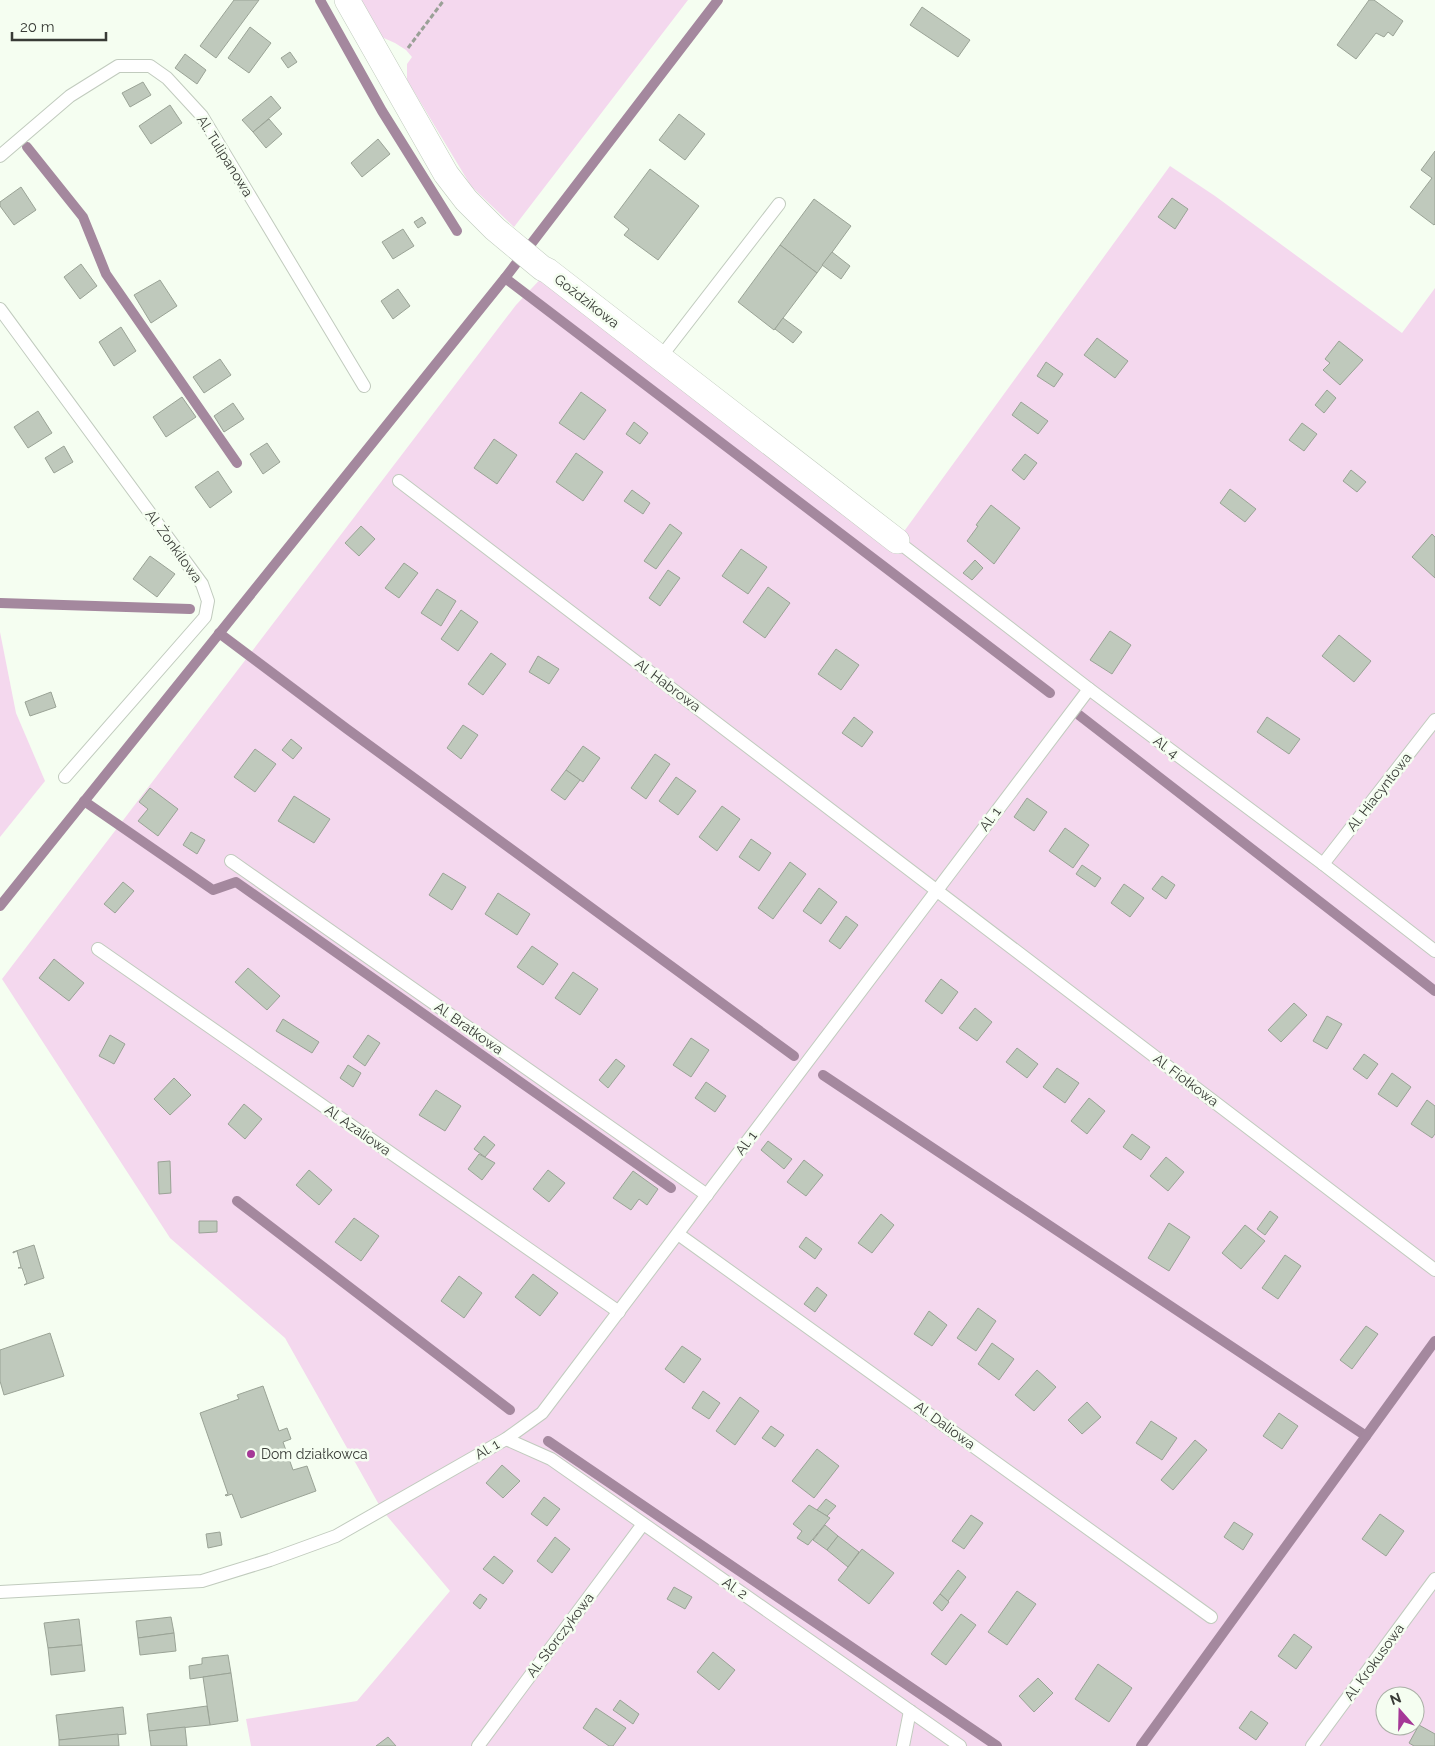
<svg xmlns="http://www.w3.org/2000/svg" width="1435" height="1746" font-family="Raleway,sans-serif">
<rect width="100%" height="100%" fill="#f5fef1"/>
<g fill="#f4d8ee" fill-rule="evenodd">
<path d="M357,0H688L514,227L471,186L407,80V64L412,57L406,50L395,43L377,35Z"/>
<path d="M1170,166L1215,196L1402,333L1435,288V1746H251L246,1719L357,1701L450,1591L382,1510L285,1338L170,1238L2,979L516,305L548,271L897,541ZM1385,1696H1415V1726H1385Z"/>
<path d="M0,632L16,713L45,781L0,837Z"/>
</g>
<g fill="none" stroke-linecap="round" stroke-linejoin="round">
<g stroke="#a4889e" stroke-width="10">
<path d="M320,0L382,111L457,231"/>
<path d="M27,147L83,217L106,274L237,463"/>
<path d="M505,278L1050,693"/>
<path d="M0,603L190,609"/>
<path d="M219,633L347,729L794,1056"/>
<path d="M1079,715L1435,991"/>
<path d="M84,801L213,890L236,882L671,1188"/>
<path d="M0,906L505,278L718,0"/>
<path d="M823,1075L1366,1436"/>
<path d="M237,1201L510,1410"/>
<path d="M548,1441L997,1746"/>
<path d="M1141,1746L1435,1341"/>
</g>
</g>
<g fill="#bfc9bc" stroke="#9aa396">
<path d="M234,0H259L216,58L200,46Z"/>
<path d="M1369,0H1374L1403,21L1393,36L1388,32L1384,37L1376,33L1356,59L1337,45Z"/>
<path d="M922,7L970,40L958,57L910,25Z"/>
<path d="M250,27L271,43L249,73L228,58Z"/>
<path d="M290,52L297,62L288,68L281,58Z"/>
<path d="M185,54L206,70L197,84L175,68Z"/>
<path d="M143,82L151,95L130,107L122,93Z"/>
<path d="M271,96L281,108L253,132L242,120Z"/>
<path d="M170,105L182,123L151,144L139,126Z"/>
<path d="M679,114L705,134L685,160L659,140Z"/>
<path d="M269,119L282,134L266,148L253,132Z"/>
<path d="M378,139L390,154L362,177L351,163Z"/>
<path d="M1435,151V224L1434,225L1410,207L1432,178L1421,170Z"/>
<path d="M650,169L699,206L658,260L624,235L629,229L614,217Z"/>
<path d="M21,187L36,210L14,225L0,206V202Z"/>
<path d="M1172,198L1188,209L1175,229L1158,217Z"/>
<path d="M814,199L851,226L817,273L780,245Z"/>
<path d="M422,217L426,223L418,228L414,222Z"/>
<path d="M403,229L414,246L393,259L382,242Z"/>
<path d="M780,245L817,273L774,330L738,302Z"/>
<path d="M832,252L850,266L841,279L822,265Z"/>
<path d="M81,264L97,286L80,299L64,277Z"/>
<path d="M160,280L177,306L151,323L134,295Z"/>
<path d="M398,289L410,306L393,319L381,301Z"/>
<path d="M783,318L802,332L793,343L775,329Z"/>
<path d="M121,327L136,351L114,366L99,342Z"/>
<path d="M1097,338L1128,361L1115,378L1084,355Z"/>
<path d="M1339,341L1363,360L1340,385L1323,370L1330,363L1325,359Z"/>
<path d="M220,359L231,375L204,393L193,377Z"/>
<path d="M1046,362L1063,374L1054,387L1037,376Z"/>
<path d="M1327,390L1336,398L1324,413L1315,405Z"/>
<path d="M581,392L606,410L584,440L559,423Z"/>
<path d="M182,397L196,417L166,437L153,417Z"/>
<path d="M1021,402L1048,421L1038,434L1012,415Z"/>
<path d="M233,403L244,419L224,432L214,416Z"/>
<path d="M38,411L52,433L28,448L14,427Z"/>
<path d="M634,422L648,433L640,444L626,434Z"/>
<path d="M1302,423L1317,434L1304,451L1289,440Z"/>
<path d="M494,439L517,455L497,484L474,468Z"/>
<path d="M267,443L280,462L263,474L250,454Z"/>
<path d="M64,446L73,462L54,473L45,458Z"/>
<path d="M576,453L603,472L583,501L556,482Z"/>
<path d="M1025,454L1037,463L1024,480L1012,470Z"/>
<path d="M1351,470L1366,482L1357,492L1343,481Z"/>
<path d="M218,471L232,492L210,508L195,487Z"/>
<path d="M1230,489L1256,509L1245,522L1220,503Z"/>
<path d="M632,490L650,503L643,514L624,501Z"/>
<path d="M991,505L1020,528L994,564L967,541L978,526L976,525Z"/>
<path d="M670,524L682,533L656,569L644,561Z"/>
<path d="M361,526L375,539L359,556L345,543Z"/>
<path d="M1432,534L1435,537V578L1412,557Z"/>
<path d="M741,549L767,567L748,594L722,576Z"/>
<path d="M150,556L175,574L157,597L133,579Z"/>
<path d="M975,560L983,568L972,580L963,573Z"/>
<path d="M404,563L418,573L399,598L385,588Z"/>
<path d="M668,570L680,578L660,606L649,598Z"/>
<path d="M768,587L790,603L765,638L743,622Z"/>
<path d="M437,589L456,601L441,626L421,613Z"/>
<path d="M461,610L478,622L458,651L441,639Z"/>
<path d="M1110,631L1131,645L1112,674L1090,660Z"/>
<path d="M1339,635L1371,661L1354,682L1322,656Z"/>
<path d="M836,649L859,665L841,690L818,674Z"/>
<path d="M491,653L506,664L483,695L468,684Z"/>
<path d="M538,656L559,669L549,684L529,672Z"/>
<path d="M51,692L56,707L30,716L25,702Z"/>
<path d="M854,717L873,732L862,747L842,733Z"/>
<path d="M1267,717L1300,739L1289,754L1257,732Z"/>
<path d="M463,725L478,735L461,759L447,748Z"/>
<path d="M291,739L302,748L293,759L282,750Z"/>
<path d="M583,746L600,758L583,782L566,770Z"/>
<path d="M255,749L276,764L255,792L234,777Z"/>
<path d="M655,754L670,764L646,799L631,788Z"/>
<path d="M566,770L580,780L565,800L551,790Z"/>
<path d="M676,777L696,791L678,815L659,801Z"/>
<path d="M150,788L178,809L158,836L138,821L148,809L139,802Z"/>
<path d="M294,796L330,819L314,843L278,821Z"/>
<path d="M1027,798L1047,812L1034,831L1014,817Z"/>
<path d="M722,806L740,819L717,851L699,837Z"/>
<path d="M1065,828L1089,845L1073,868L1049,851Z"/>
<path d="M191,832L205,840L197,854L183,845Z"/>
<path d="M751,839L771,853L759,871L739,857Z"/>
<path d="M790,862L806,874L773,919L758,908Z"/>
<path d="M1082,865L1101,878L1095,887L1076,874Z"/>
<path d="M443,873L466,887L452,910L429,895Z"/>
<path d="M1162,876L1175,885L1166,899L1152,889Z"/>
<path d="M123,882L134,891L115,913L104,904Z"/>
<path d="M1124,884L1144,898L1130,917L1111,903Z"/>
<path d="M819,888L837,902L821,924L803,911Z"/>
<path d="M498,893L530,914L517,935L485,914Z"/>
<path d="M846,916L858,925L840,949L829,941Z"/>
<path d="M532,946L558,964L543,985L517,967Z"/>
<path d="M54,959L84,983L69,1001L39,978Z"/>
<path d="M248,968L280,996L267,1010L235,982Z"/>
<path d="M573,972L598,989L580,1015L555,998Z"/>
<path d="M941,979L958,992L942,1014L925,1001Z"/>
<path d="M1294,1003L1307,1015L1281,1042L1268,1030Z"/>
<path d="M975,1008L992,1022L977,1041L959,1028Z"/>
<path d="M1327,1016L1342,1024L1327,1049L1313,1041Z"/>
<path d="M283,1019L319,1042L312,1053L276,1031Z"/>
<path d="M110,1035L125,1044L114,1064L99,1056Z"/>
<path d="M368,1035L380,1043L365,1066L353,1057Z"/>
<path d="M691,1038L709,1050L691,1077L673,1065Z"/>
<path d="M1017,1048L1038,1064L1027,1078L1006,1062Z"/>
<path d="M1364,1054L1378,1064L1367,1079L1353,1069Z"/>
<path d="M616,1059L625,1066L608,1088L599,1080Z"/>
<path d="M348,1065L361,1073L353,1087L340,1078Z"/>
<path d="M1057,1068L1079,1083L1065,1103L1043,1087Z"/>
<path d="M1392,1073L1411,1087L1397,1107L1378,1094Z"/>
<path d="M174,1078L191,1095L170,1115L154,1099Z"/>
<path d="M706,1082L726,1096L715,1112L695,1098Z"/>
<path d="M436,1090L461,1106L445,1131L419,1115Z"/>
<path d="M1089,1098L1105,1111L1087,1134L1071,1121Z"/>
<path d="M1427,1100L1435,1106V1134L1432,1138L1411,1124Z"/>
<path d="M244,1104L262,1119L245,1139L228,1124Z"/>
<path d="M1132,1134L1150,1147L1141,1160L1123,1147Z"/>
<path d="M484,1136L495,1145L485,1157L474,1149Z"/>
<path d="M768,1141L792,1159L784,1169L761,1150Z"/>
<path d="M479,1154L495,1163L482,1180L468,1169Z"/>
<path d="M1166,1157L1184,1172L1168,1191L1150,1176Z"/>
<path d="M804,1160L823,1175L806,1196L787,1182Z"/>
<path d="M170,1161L171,1193L159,1194L158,1162Z"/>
<path d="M309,1170L332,1190L319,1205L296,1185Z"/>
<path d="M548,1170L565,1183L549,1202L533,1189Z"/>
<path d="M633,1171L658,1189L647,1205L639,1199L631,1210L613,1198Z"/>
<path d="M1270,1211L1278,1217L1265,1235L1257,1229Z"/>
<path d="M881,1214L894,1225L872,1253L858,1243Z"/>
<path d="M354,1218L379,1236L361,1261L335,1242Z"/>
<path d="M199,1221H217V1232L199,1233Z"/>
<path d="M1169,1223L1190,1237L1169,1271L1148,1258Z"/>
<path d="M1245,1225L1265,1241L1241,1269L1222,1253Z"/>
<path d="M806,1237L822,1249L815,1259L799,1247Z"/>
<path d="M34,1245L44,1278L24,1285L27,1283L22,1268H18L21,1267L17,1251L13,1253V1252Z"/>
<path d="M1285,1255L1301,1266L1278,1299L1262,1288Z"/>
<path d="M533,1274L558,1293L540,1316L515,1297Z"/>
<path d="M459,1276L482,1293L464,1318L441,1301Z"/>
<path d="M817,1287L827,1295L815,1312L804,1304Z"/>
<path d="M978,1308L996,1321L976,1351L957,1338Z"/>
<path d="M929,1311L947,1325L932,1346L914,1334Z"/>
<path d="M1366,1326L1378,1334L1352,1369L1340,1360Z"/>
<path d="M50,1333L64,1376L4,1395L0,1381V1350Z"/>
<path d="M992,1343L1014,1359L999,1380L978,1364Z"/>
<path d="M682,1346L701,1359L684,1383L665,1369Z"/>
<path d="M1037,1370L1056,1387L1034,1411L1015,1395Z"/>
<path d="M263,1386L279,1431L287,1428L291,1439L283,1442L293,1470L307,1466L316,1491L241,1518L232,1494L226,1496L225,1495L228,1494L200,1413L239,1399L237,1395Z"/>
<path d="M703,1391L720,1403L709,1419L692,1408Z"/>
<path d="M740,1397L759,1411L735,1445L716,1431Z"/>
<path d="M1087,1402L1101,1417L1082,1434L1068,1420Z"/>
<path d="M1279,1413L1298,1426L1282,1449L1263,1436Z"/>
<path d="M1151,1421L1177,1438L1162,1460L1136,1443Z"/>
<path d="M771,1426L784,1435L775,1447L762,1438Z"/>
<path d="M1195,1440L1207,1450L1173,1490L1161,1480Z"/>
<path d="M817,1449L839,1466L814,1498L792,1481Z"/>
<path d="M502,1465L520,1481L503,1498L486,1483Z"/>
<path d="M544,1497L560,1509L547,1526L531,1514Z"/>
<path d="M826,1499L836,1506L827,1516L817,1510Z"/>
<path d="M809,1505L830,1518L808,1545L797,1538L802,1531L793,1524Z"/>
<path d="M1380,1514L1404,1531L1386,1556L1362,1539Z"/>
<path d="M971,1515L983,1523L964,1549L952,1541Z"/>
<path d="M1234,1522L1253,1534L1243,1550L1224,1537Z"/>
<path d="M825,1525L838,1536L827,1550L813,1540Z"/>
<path d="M220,1532L222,1545L208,1548L206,1534Z"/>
<path d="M838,1536L859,1552L848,1567L827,1550Z"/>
<path d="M555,1537L570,1549L552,1573L537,1561Z"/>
<path d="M862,1549L894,1573L869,1604L838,1580Z"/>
<path d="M494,1556L513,1571L503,1584L483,1569Z"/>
<path d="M958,1570L966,1577L948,1601L940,1594Z"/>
<path d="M674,1587L692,1597L685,1609L667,1599Z"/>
<path d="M1017,1591L1036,1604L1007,1645L988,1632Z"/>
<path d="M480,1594L487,1599L480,1609L473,1603Z"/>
<path d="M940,1594L949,1602L942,1611L933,1603Z"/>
<path d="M961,1614L976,1625L946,1665L931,1654Z"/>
<path d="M171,1617L174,1633L138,1638L136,1621Z"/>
<path d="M79,1619L82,1645L48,1648L44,1623Z"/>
<path d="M174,1633L176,1651L140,1655L138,1638Z"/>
<path d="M1294,1634L1312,1647L1296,1669L1278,1656Z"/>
<path d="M82,1645L85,1671L51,1675L48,1648Z"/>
<path d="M713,1652L735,1670L719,1690L697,1672Z"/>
<path d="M228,1655L231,1673L190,1679L189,1666L202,1664V1658Z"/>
<path d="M1098,1664L1132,1688L1109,1722L1075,1699Z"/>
<path d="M231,1673L238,1721L210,1725L203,1677Z"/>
<path d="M1038,1678L1053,1693L1034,1712L1019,1696Z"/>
<path d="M620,1700L639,1714L633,1724L613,1710Z"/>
<path d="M207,1706L210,1725L149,1731L147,1714Z"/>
<path d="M123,1707L126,1734L59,1740L56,1715Z"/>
<path d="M596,1708L626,1728L613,1746H609L583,1728Z"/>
<path d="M1251,1711L1268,1723L1256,1740L1239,1728Z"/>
<path d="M1419,1725L1435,1734V1746H1414L1409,1743Z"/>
<path d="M185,1727L187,1746H151L149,1731Z"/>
<path d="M118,1734L119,1746H59V1740Z"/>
<path d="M388,1737L396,1746H376Z"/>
</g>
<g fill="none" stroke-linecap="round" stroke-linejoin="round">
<g stroke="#c1cbbe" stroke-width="14">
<g id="service">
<path d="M0,156L70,96L118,66H150L167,78L202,116L364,386"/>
<path d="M0,309L202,584L208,601L205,617L65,777"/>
<path d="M660,358L779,204"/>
<path d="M399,481L1435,1270"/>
<path d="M897,541L1089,689L1323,864L1435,951"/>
<path d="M231,861L707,1195"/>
<path d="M1323,864L1435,720"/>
<path d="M98,949L619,1312"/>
<path d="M678,1234L1211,1617"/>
<path d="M506,1439L551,1459L960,1746"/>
<path d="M0,1592L202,1581L270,1560L336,1536L506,1439L542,1413L1089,689"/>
<path d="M478,1746L643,1524"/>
<path d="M903,1746L910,1711"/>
<path d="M1312,1746L1435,1579"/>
</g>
</g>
<g stroke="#c1cbbe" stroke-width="26">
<path id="minor" d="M347,0L446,174L466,200L495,229L542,268L548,271L897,541"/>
</g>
<path stroke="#9aa097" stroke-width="3" stroke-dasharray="5 2.5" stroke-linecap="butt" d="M408,48L444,0"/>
<use href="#service" stroke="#fff" stroke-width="12"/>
<use href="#minor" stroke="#fff" stroke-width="25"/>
</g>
<circle fill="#a53897" stroke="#f5fef1" stroke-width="2" cx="251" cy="1454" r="5"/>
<g text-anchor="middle" stroke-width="5" stroke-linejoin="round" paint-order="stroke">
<g font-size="14" fill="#383b36" stroke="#f5fef1">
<text transform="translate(225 156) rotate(58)" y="5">Al. Tulipanowa</text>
<text transform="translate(587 301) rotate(38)" y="5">Goździkowa</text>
<text transform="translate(174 546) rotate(54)" y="5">Al. Żonkilowa</text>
<text transform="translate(668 685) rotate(37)" y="5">Al. Habrowa</text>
<text transform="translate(1166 747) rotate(37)" y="5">Al. 4</text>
<text transform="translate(1379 792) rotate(-52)" y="5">Al. Hiacyntowa</text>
<text transform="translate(990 819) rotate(-53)" y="5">Al. 1</text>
<text transform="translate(469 1028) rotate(35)" y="5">Al. Bratkowa</text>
<text transform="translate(1186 1080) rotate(37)" y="5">Al. Fiołkowa</text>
<text transform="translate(358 1130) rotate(35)" y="5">Al. Azaliowa</text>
<text transform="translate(746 1143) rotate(-53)" y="5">Al. 1</text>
<text transform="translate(945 1425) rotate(36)" y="5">Al. Daliowa</text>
<text transform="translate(487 1449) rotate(-30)" y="5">Al. 1</text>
<text transform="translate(735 1588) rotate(35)" y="5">Al. 2</text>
<text transform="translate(560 1635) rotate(-53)" y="5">Al. Storczykowa</text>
<text transform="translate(1374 1662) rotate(-54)" y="5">Al. Krokusowa</text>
</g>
<g font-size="14" fill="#383b36" stroke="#f5fef1" text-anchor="start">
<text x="261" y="1459">Dom działkowca</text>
</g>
</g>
<g transform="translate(1400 1711) rotate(340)"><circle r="24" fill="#f5fef1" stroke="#a9b0a6"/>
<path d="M0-4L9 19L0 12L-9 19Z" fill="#a53897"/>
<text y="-8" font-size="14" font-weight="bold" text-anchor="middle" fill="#383b36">N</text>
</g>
<path d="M12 32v8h94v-8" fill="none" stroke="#383b36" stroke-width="2.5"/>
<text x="20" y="32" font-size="15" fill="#383b36" stroke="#f5fef1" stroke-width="4" paint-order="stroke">20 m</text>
</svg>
